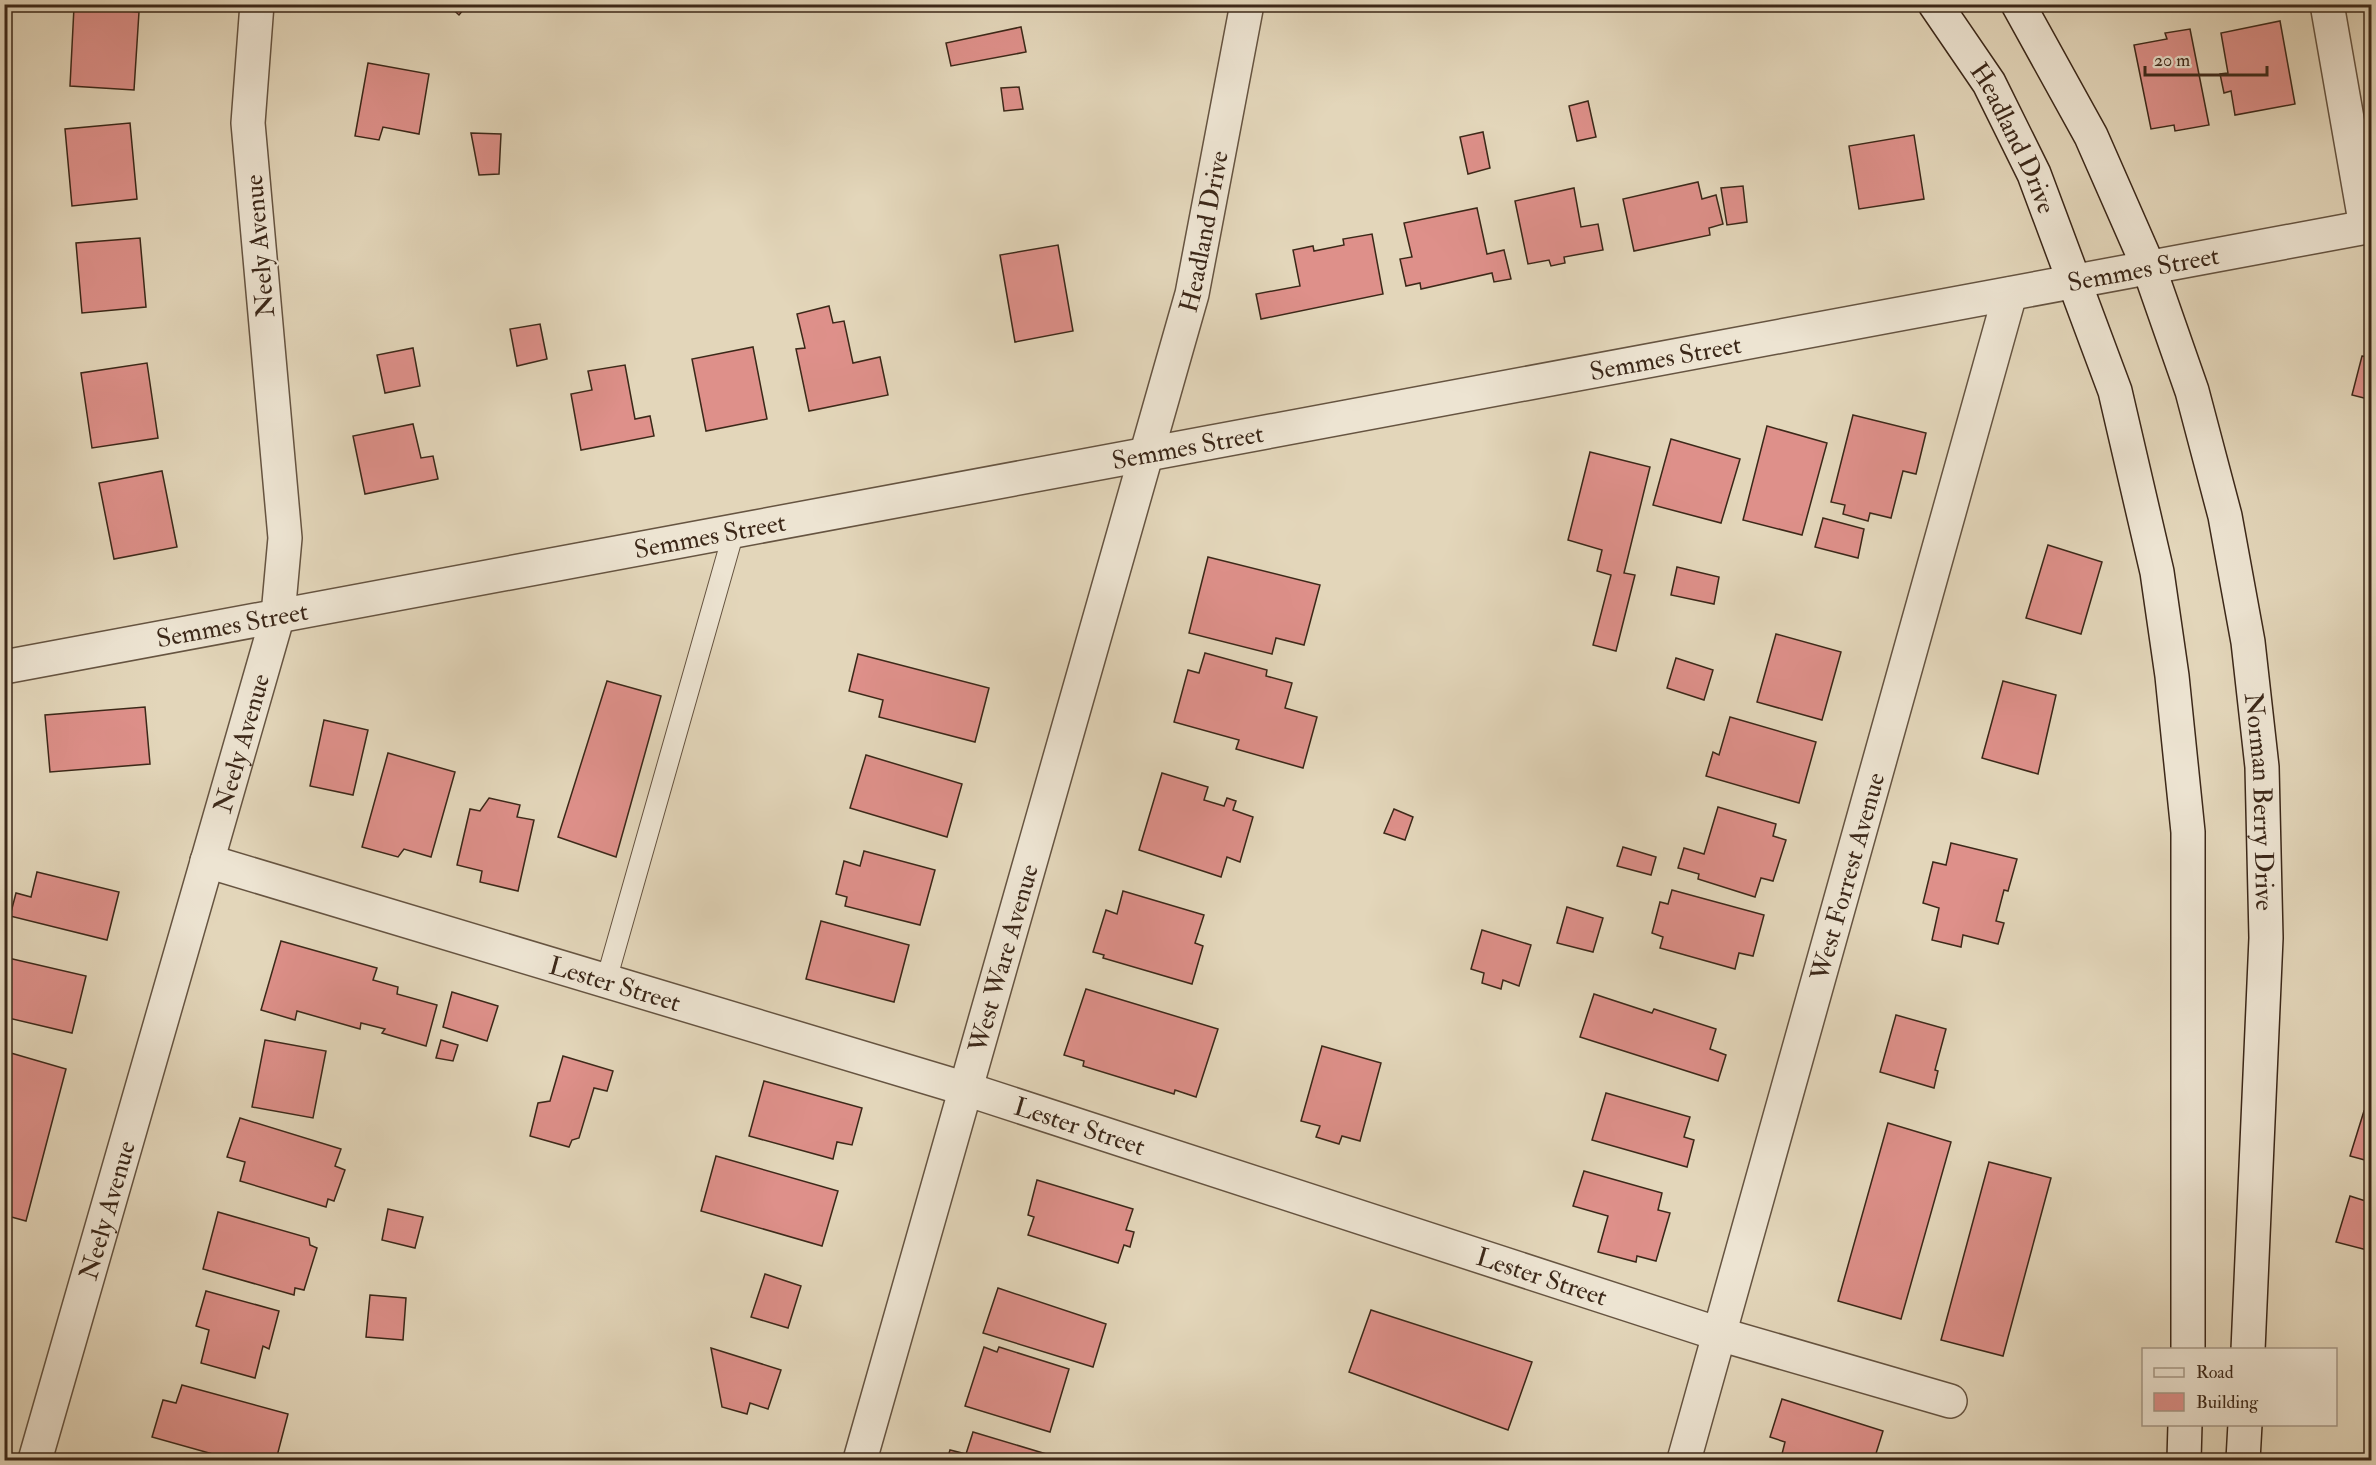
<svg xmlns="http://www.w3.org/2000/svg" width="2376" height="1465" font-family="'IM FELL Double Pica',serif">
<rect width="100%" height="100%" fill="#e3d6ba"/>
<filter id="stains"><feTurbulence type="fractalNoise" baseFrequency=".00333" numOctaves="4"/><feColorMatrix values="0 0 0 0 .2 0 0 0 0 .09 0 0 0 0 .02 0 0 0 .5 -.17"/></filter>
<radialGradient id="worn" r=".72"><stop offset=".6" stop-color="#630" stop-opacity="0"/><stop offset="1" stop-color="#630" stop-opacity=".3"/></radialGradient>
<g fill="#de908a" stroke="#3c2819" stroke-width="1.5">
<path d="M447,4H468L459,15Z"/>
<path d="M74,7L139,12L134,90L70,86Z"/>
<path d="M2280,21L2295,104L2235,115L2231,91L2224,93L2220,74L2228,73L2221,33Z"/>
<path d="M1021,27L1026,52L951,66L946,43Z"/>
<path d="M2190,29L2209,125L2175,131L2174,125L2151,129L2134,45L2167,39L2165,33Z"/>
<path d="M368,63L429,74L419,134L383,127L379,140L355,136Z"/>
<path d="M1019,87L1023,109L1004,111L1001,88Z"/>
<path d="M1588,101L1596,137L1577,141L1569,106Z"/>
<path d="M130,123L137,199L72,206L65,129Z"/>
<path d="M1483,132L1490,168L1468,174L1460,137Z"/>
<path d="M471,133L501,134L499,174L479,175Z"/>
<path d="M1914,135L1924,199L1859,209L1849,146Z"/>
<path d="M1698,182L1702,199L1716,195L1723,224L1709,228L1710,235L1634,251L1623,199Z"/>
<path d="M1743,186L1747,222L1727,225L1721,188Z"/>
<path d="M1574,188L1581,227L1598,224L1603,250L1564,257L1565,263L1551,266L1549,260L1528,264L1515,201Z"/>
<path d="M1477,208L1487,254L1504,250L1511,279L1494,282L1492,273L1421,289L1420,283L1406,286L1400,259L1412,257L1404,223Z"/>
<path d="M1372,234L1383,294L1261,319L1256,294L1300,286L1293,250L1313,246L1314,251L1344,245L1343,239Z"/>
<path d="M140,238L146,307L82,313L76,243Z"/>
<path d="M1058,245L1073,331L1015,342L1000,255Z"/>
<path d="M829,306L833,323L844,321L853,363L880,357L888,395L809,411L796,349L805,348L797,314Z"/>
<path d="M540,324L547,359L517,366L510,329Z"/>
<path d="M753,347L767,419L706,431L692,359Z"/>
<path d="M413,348L420,386L385,393L377,355Z"/>
<path d="M2362,356L2372,358V400L2352,395Z"/>
<path d="M147,363L158,438L92,448L81,373Z"/>
<path d="M625,365L635,419L650,416L654,436L581,450L571,394L592,390L588,371Z"/>
<path d="M1853,415L1926,433L1916,474L1903,471L1891,518L1870,513L1868,521L1843,514L1845,505L1831,502Z"/>
<path d="M413,424L421,458L433,456L438,479L365,494L353,436Z"/>
<path d="M1767,426L1827,443L1802,535L1743,520Z"/>
<path d="M1671,439L1740,459L1721,523L1653,505Z"/>
<path d="M1590,452L1650,467L1624,573L1635,575L1616,651L1593,645L1611,575L1597,571L1602,550L1568,540Z"/>
<path d="M162,471L177,547L114,559L99,483Z"/>
<path d="M1823,518L1864,529L1858,558L1815,547Z"/>
<path d="M2048,545L2102,562L2081,634L2026,618Z"/>
<path d="M1208,557L1320,585L1304,645L1276,638L1272,654L1189,633Z"/>
<path d="M1677,567L1719,577L1714,604L1671,595Z"/>
<path d="M1776,634L1841,652L1822,720L1757,702Z"/>
<path d="M1205,653L1267,670L1266,676L1292,683L1285,708L1317,717L1303,768L1236,749L1239,740L1174,722L1188,670L1199,673Z"/>
<path d="M858,654L989,688L975,742L879,717L883,700L849,691Z"/>
<path d="M1676,658L1713,670L1704,700L1667,688Z"/>
<path d="M607,681L661,696L616,857L558,837Z"/>
<path d="M2003,681L2056,695L2038,774L1982,758Z"/>
<path d="M145,707L150,764L50,772L45,715Z"/>
<path d="M1730,717L1816,742L1799,803L1706,776L1713,752L1719,755Z"/>
<path d="M324,720L368,730L353,795L310,786Z"/>
<path d="M388,753L455,772L431,857L404,849L398,857L362,847Z"/>
<path d="M866,755L962,784L947,837L850,808Z"/>
<path d="M1162,773L1208,787L1204,800L1224,806L1227,798L1236,801L1233,810L1253,817L1240,862L1227,857L1221,877L1139,850Z"/>
<path d="M489,798L520,805L517,817L534,820L518,891L480,882L482,871L457,865L470,809L480,811Z"/>
<path d="M1718,807L1776,824L1773,836L1786,840L1773,881L1761,878L1755,897L1698,879L1699,874L1678,868L1684,848L1704,854Z"/>
<path d="M1394,809L1413,817L1405,840L1384,833Z"/>
<path d="M1951,843L2017,859L2008,891L2004,890L1996,921L2004,923L1998,944L1963,935L1961,947L1932,940L1939,908L1923,903L1933,862L1946,865Z"/>
<path d="M1623,847L1656,857L1651,875L1617,866Z"/>
<path d="M864,851L935,870L920,925L845,906L847,897L836,894L844,861L860,866Z"/>
<path d="M37,872L119,892L107,940L10,916L16,893L31,897Z"/>
<path d="M1672,890L1764,915L1753,956L1739,953L1735,969L1660,948L1663,937L1652,933L1660,902L1668,904Z"/>
<path d="M1123,891L1204,915L1195,943L1203,946L1192,984L1103,958L1104,955L1093,952L1106,910L1117,914Z"/>
<path d="M1567,907L1603,918L1593,952L1557,943Z"/>
<path d="M821,921L909,945L894,1002L806,979Z"/>
<path d="M1482,930L1531,945L1519,986L1503,980L1501,989L1482,983L1484,973L1471,969Z"/>
<path d="M281,941L377,968L373,980L398,987L397,994L437,1005L426,1046L382,1033L385,1029L361,1023L360,1029L297,1011L295,1020L261,1010Z"/>
<path d="M4,957L86,976L72,1033L4,1017Z"/>
<path d="M1086,989L1218,1029L1196,1097L1175,1090L1174,1094L1083,1066L1084,1061L1064,1055Z"/>
<path d="M452,992L498,1006L487,1041L443,1027Z"/>
<path d="M1594,994L1652,1013L1654,1009L1716,1029L1710,1049L1726,1055L1718,1081L1580,1037Z"/>
<path d="M1896,1015L1946,1029L1935,1070L1938,1071L1934,1088L1880,1072Z"/>
<path d="M265,1040L326,1051L313,1118L252,1107Z"/>
<path d="M441,1040L458,1045L453,1061L436,1058Z"/>
<path d="M1322,1046L1381,1063L1360,1141L1342,1136L1339,1144L1316,1137L1320,1126L1301,1121Z"/>
<path d="M4,1051L66,1069L26,1221L4,1215Z"/>
<path d="M563,1056L613,1071L607,1091L594,1088L579,1138L572,1140L569,1147L530,1136L538,1103L550,1101Z"/>
<path d="M764,1081L862,1108L852,1145L837,1142L833,1159L749,1136Z"/>
<path d="M1606,1093L1690,1117L1684,1137L1694,1140L1687,1167L1592,1140Z"/>
<path d="M2364,1111L2372,1113V1162L2350,1156Z"/>
<path d="M240,1118L341,1149L335,1166L345,1170L334,1201L328,1199L326,1207L240,1181L245,1162L227,1157Z"/>
<path d="M1888,1123L1951,1142L1901,1319L1838,1301Z"/>
<path d="M716,1156L838,1191L822,1246L701,1211Z"/>
<path d="M1989,1162L2051,1178L2003,1356L1941,1340Z"/>
<path d="M1584,1171L1662,1193L1658,1210L1670,1213L1656,1261L1637,1256L1636,1262L1598,1252L1608,1216L1573,1206Z"/>
<path d="M1037,1180L1133,1209L1126,1230L1134,1232L1130,1247L1124,1245L1118,1263L1028,1235L1034,1217L1028,1215Z"/>
<path d="M2350,1196L2372,1203V1263L2367,1262L2371,1251L2336,1242Z"/>
<path d="M388,1209L423,1217L415,1248L382,1240Z"/>
<path d="M218,1212L309,1238L310,1245L317,1248L304,1290L295,1288L294,1295L203,1269Z"/>
<path d="M765,1274L801,1286L788,1328L751,1317Z"/>
<path d="M998,1288L1106,1324L1093,1367L983,1333Z"/>
<path d="M206,1291L279,1311L269,1349L263,1346L255,1378L201,1363L209,1330L196,1326Z"/>
<path d="M370,1295L406,1298L403,1340L366,1337Z"/>
<path d="M1371,1310L1532,1362L1508,1430L1349,1372Z"/>
<path d="M984,1347L997,1352L999,1347L1069,1369L1050,1432L965,1406Z"/>
<path d="M711,1348L781,1370L768,1409L750,1403L747,1414L722,1407Z"/>
<path d="M182,1385L288,1414L276,1460H234L152,1437L163,1400L176,1403Z"/>
<path d="M1782,1399L1883,1431L1874,1460H1789L1781,1458L1785,1442L1770,1437Z"/>
<path d="M973,1432L1053,1456L1052,1459L1057,1460H947L950,1450L966,1454Z"/>
<path d="M732,1455L752,1460H733Z"/>
</g>
<g fill="none" stroke-linecap="round" stroke-linejoin="round">
<g stroke="#665441" stroke-width="22">
<path id="service" d="M606,981L734,531"/>
</g>
<g stroke="#665441" stroke-width="36">
<g id="minor">
<path d="M2327,4L2366,227"/>
<path id="s1" d="M207,861L966,1089L1719,1334L1950,1401"/>
<path id="s2" d="M35,1460L278,615L285,538L248,123L257,4"/>
<path id="s3" d="M860,1460L1192,294L1247,4"/>
<path id="s4" d="M1684,1460L2010,294"/>
</g>
</g>
<g stroke="#665441" stroke-width="36">
<g id="tertiary">
<path id="s5" d="M4,667L2372,226"/>
</g>
</g>
<g stroke="#3c2819" stroke-width="36">
<g id="secondary">
<path id="s6" d="M1935,4L1989,83L2034,174L2115,391L2157,572L2172,676L2188,832V1350"/>
<path id="s7" d="M2018,4L2091,136L2149,268L2192,391L2225,516L2248,642L2262,767L2266,938L2248,1350"/>
<path d="M2184,1460L2185,1424"/>
<path d="M2243,1460L2245,1424"/>
</g>
</g>
<use href="#service" stroke="#ede4d2" stroke-width="20"/>
<use href="#minor" stroke="#ede4d2" stroke-width="33"/>
<use href="#tertiary" stroke="#ede4d2" stroke-width="33"/>
<use href="#secondary" stroke="#ede4d2" stroke-width="33"/>
</g>
<g text-anchor="middle" stroke-width="4.5" stroke-linejoin="round" paint-order="stroke">
<g font-size="26" fill="#3c2819" stroke="#ede4d2">
<text dy="9" stroke="none"><textPath href="#s6" startOffset="156">Headland Drive</textPath></text>
<text dy="9" stroke="none"><textPath href="#s3" startOffset="1276">Headland Drive</textPath></text>
<text transform="translate(259 246) rotate(-95)" y="9">Neely Avenue</text>
<text dy="9" stroke="none"><textPath href="#s5" startOffset="2176">Semmes Street</textPath></text>
<text dy="9" stroke="none"><textPath href="#s5" startOffset="1690">Semmes Street</textPath></text>
<text dy="9" stroke="none"><textPath href="#s5" startOffset="1204">Semmes Street</textPath></text>
<text dy="9" stroke="none"><textPath href="#s5" startOffset="718">Semmes Street</textPath></text>
<text dy="9" stroke="none"><textPath href="#s5" startOffset="232">Semmes Street</textPath></text>
<text dy="9" stroke="none"><textPath href="#s2" startOffset="746">Neely Avenue</textPath></text>
<text dy="9" stroke="none"><textPath href="#s7" startOffset="843">Norman Berry Drive</textPath></text>
<text dy="9" stroke="none"><textPath href="#s4" startOffset="606">West Forrest Avenue</textPath></text>
<text dy="9" stroke="none"><textPath href="#s3" startOffset="522">West Ware Avenue</textPath></text>
<text dy="9" stroke="none"><textPath href="#s1" startOffset="426">Lester Street</textPath></text>
<text dy="9" stroke="none"><textPath href="#s1" startOffset="912">Lester Street</textPath></text>
<text dy="9" stroke="none"><textPath href="#s2" startOffset="260">Neely Avenue</textPath></text>
<text dy="9" stroke="none"><textPath href="#s1" startOffset="1398">Lester Street</textPath></text>
</g>
</g>
<rect width="2376" height="1465" fill="none" stroke="#e3d6ba" stroke-width="24"/>
<rect x="6" y="6" width="2364" height="1453" fill="none" stroke="#3c2819" stroke-width="3"/>
<rect x="12" y="12" width="2352" height="1441" fill="none" stroke="#3c2819" stroke-width="1.5"/>
<rect x="2142" y="1348" width="195" height="78" fill="#ede4d2" stroke="#a69988" stroke-width="1.5"/>
<rect x="2154" y="1368" width="30" height="9" fill="#ede4d2" stroke="#a69988" stroke-width="1.5"/>
<text x="2196" y="1378" font-size="18" fill="#3c2819">Road</text>
<rect x="2154" y="1393" width="30" height="18" fill="#de908a" stroke="#a69988" stroke-width="1.5"/>
<text x="2196" y="1408" font-size="18" fill="#3c2819">Building</text>
<path d="M2145 66v9h122v-9" fill="none" stroke="#3c2819" stroke-width="3"/>
<text x="2154" y="66" font-size="18" fill="#3c2819" stroke="#ede4d2" stroke-width="4.5" paint-order="stroke">20 m</text>
<rect width="100%" height="100%" filter="url(#stains)"/>
<rect width="100%" height="100%" fill="url(#worn)"/>
</svg>
